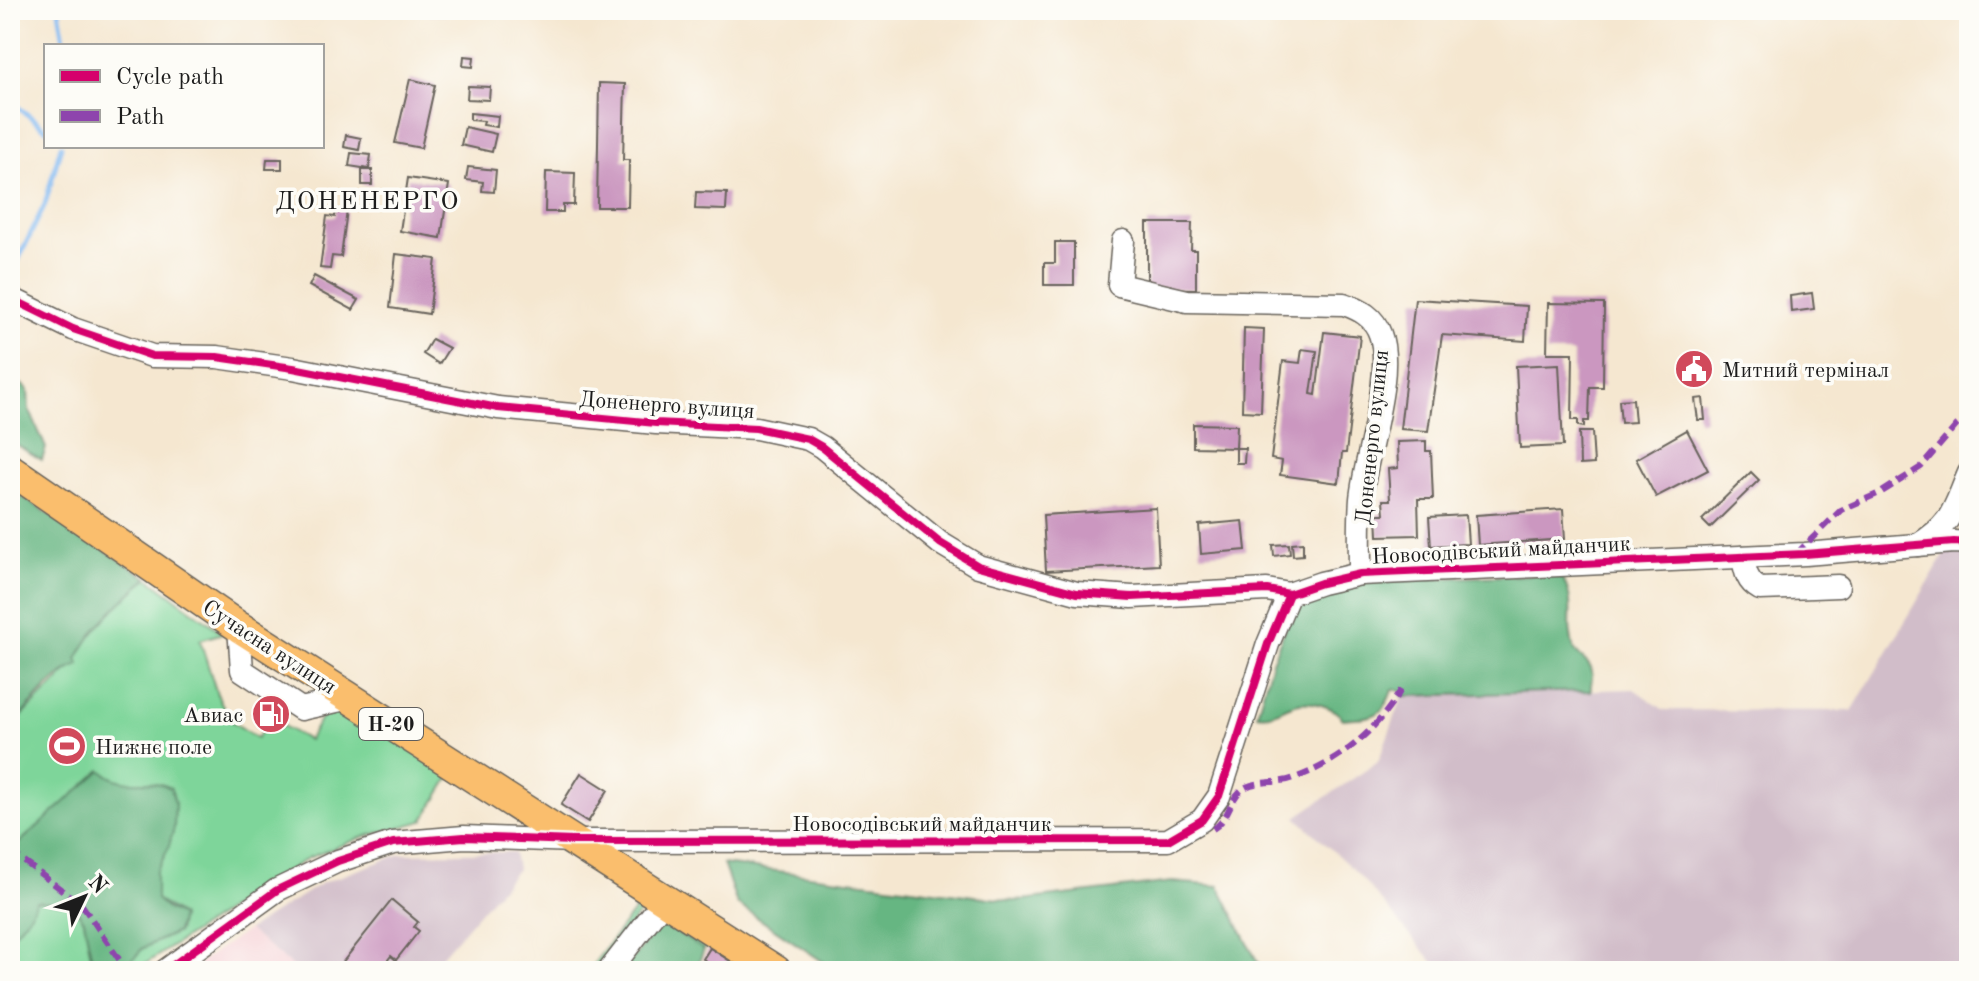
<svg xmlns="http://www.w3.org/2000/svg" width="1979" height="981" font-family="'Old Standard TT',serif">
<rect width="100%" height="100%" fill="#fdfcf7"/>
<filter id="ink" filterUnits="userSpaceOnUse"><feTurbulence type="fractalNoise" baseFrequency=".0125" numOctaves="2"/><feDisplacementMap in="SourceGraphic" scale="16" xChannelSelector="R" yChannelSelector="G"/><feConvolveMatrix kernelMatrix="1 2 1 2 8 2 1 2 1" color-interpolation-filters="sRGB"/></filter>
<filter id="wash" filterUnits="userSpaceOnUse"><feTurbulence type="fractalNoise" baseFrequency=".006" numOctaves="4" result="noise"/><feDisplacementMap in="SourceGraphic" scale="32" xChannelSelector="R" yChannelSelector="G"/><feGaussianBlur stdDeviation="1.8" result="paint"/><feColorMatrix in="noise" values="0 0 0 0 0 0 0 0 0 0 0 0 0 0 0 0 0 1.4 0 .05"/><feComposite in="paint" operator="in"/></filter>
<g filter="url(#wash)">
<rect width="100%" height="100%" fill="#f5e7d0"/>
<path fill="#f6cfd6" d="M248,930L298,971H187Z"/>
<g fill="#d1bdc9">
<path d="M1969,523V971H1441L1358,874L1296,817L1378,762L1403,696L1634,689L1664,710L1852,711L1947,551Z"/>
<path d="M514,852L517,869L429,971H298L248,930L322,883L401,854Z"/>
</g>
<g fill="#7ed59a" stroke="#4d785b" stroke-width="2">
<path d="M148,578L223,633L200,640L217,694L230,720L257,738L271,719L308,740L324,713L341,707L453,772L423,821L363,837L308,858L134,971H118L131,961L143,948L178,932L181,916L156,899V872L168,849L144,782C126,785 115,781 101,771L10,851V728L72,667L86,641L107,614Z"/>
<path d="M36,900L72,905L84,920L94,971H10V939L30,913Z"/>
<path d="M642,901L646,904L595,971H588Z"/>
<path d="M661,914L710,941L704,950L662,923L658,925Z"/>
</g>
<g fill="#66b682" stroke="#41694f" stroke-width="2">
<path d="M10,374L28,390L29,409L46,448L42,460L10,441Z"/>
<path d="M10,489L148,578C120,603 94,625 77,659L80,665C57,670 27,710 10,728Z"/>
<path d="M1560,574C1579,604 1564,620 1574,648C1578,659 1591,661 1592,672C1593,678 1590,684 1591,691L1403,696L1401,690H1392C1382,721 1370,716 1343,719C1338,712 1335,710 1327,707C1289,692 1283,719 1257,714L1272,661L1295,605L1309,596L1361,581Z"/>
<path d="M101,770C128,792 143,774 171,788L175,803L174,828L168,849L156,872V899L167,909L181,916L177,932L143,948L131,961L118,971H94L84,920L72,905L36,901L31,913L10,939V851Z"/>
<path d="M723,864L1014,901L1172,882L1219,886L1262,971H837L737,904Z"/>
<path d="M662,923L704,950L695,971H622Z"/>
</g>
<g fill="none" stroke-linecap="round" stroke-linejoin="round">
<g stroke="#82baf2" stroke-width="5">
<path d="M59,10L65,46"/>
<path d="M10,101L46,129"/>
<path d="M10,277L45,204L61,146"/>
</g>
</g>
<g id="blocks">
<g fill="#cb97c0">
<path d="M428,10H447L446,15H428Z"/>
<path d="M464,56L474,57L473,67L463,66Z"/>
<path d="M410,79L435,85L421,148L395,143Z"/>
<path d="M599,83L625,84L623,160H629L628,207H597Z"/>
<path d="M468,86L490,87L489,100L467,99Z"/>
<path d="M470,113L498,116L497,127L483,125L484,121L470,120Z"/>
<path d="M465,127L496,134L492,152L461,145Z"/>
<path d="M346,135L361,138L359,150L344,147Z"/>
<path d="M351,153L371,155L369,169L349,166Z"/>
<path d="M267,159H282V169H266Z"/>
<path d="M468,167L496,170L494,192L482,191L483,182L466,180Z"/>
<rect x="362" y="170" width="10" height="15"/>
<path d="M546,172L575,173L574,205H563V212H545Z"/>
<path d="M408,178L449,184L441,238L400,231Z"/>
<path d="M696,192L727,193L726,210L695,209Z"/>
<path d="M336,209L347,210L341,257L332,256L330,269L320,268L327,216L335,217Z"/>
<path d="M1147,223H1192L1191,250H1196V289L1147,288Z"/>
<path d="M1055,242H1074V285H1044V263H1055Z"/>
<path d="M396,254L436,259L429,314L390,308Z"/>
<path d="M314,276L359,300L353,310L309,286Z"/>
<path d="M1812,293L1814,309L1791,312L1790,296Z"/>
<path d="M1415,299L1527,306L1525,341L1442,335L1428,431L1400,429Z"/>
<path d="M1548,303L1604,304L1603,387H1590L1589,421H1584V427L1578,426V420H1572L1573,353H1547Z"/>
<path d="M1244,328L1264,329L1261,412L1242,411Z"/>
<path d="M1324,332L1360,336L1346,453H1342L1339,483L1280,475L1282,461L1271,459L1283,361L1300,363L1302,349L1317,351L1311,394L1316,395Z"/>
<path d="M432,339L449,348L439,364L423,354Z"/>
<path d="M1559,364L1563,446L1520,448L1516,366Z"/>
<path d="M619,396H633V403L619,404Z"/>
<path d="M1703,398L1705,420H1698L1695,399Z"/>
<path d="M1633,399L1635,422L1621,423L1619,400Z"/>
<path d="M1193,424L1237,425L1236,448L1193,447Z"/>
<path d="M1687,430L1708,470L1656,497L1636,459Z"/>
<path d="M1579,432H1592L1594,464L1580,465Z"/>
<path d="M1426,441V451H1431L1433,499H1418L1419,535L1378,536L1377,514H1384L1383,500H1390L1388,469L1398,468L1397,442Z"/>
<path d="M1236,448H1245L1244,463H1236Z"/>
<path d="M1751,472L1759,480L1710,528L1702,520Z"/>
<path d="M1156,508L1159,565L1046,571L1043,515Z"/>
<path d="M1563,509L1565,539L1478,545L1476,515Z"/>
<path d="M1466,515L1468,544L1431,546L1429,517Z"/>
<path d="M1243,521L1246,550L1201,554L1199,525Z"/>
<path d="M1303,542V555L1293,556L1292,543Z"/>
<path d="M1289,544L1290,554L1274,556L1273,545Z"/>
<path d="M267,697L288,711L275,731L253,716Z"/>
<path d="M581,773L608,790L588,822L561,805Z"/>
<path d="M392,900L418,922L414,927L419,931L396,960L391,956L379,971H351L342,963Z"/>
<path d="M710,948L736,965L732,971H722L703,959Z"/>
</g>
</g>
</g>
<g filter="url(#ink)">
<use href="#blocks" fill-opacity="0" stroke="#68635b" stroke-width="2"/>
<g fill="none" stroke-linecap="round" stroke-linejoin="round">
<g stroke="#68635b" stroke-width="25">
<g id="minor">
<path d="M1123,241L1119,285L1187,301L1344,304C1361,310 1374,317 1380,334C1395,374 1365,455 1361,499C1359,524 1360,549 1360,574"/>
<path d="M10,298L73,329L152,356L217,357L293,368L498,408L656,423L756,428L808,439L822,447L940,543L978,566L1077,593L1132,597L1267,590L1289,594"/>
<path d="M1918,545C1954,522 1953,510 1969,473"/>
<path d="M1743,557C1745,571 1747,582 1760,589L1838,586"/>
<path d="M239,627L242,670L301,709L350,698"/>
<path d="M165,971L277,890L338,861L393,843L464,837L574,841L1168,840L1202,820L1219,796L1268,644L1289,594L1321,583L1360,574L1805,554L1954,542L1969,543"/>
<path d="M609,971L664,900"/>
</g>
</g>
<g stroke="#68635b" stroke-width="33">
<path id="major" d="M10,469L239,627L776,971"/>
</g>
<use href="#minor" stroke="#fff" stroke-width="22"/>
<use href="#major" stroke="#fabe6d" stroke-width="30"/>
<g stroke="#8e44ad" stroke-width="6" stroke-dasharray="12 6" stroke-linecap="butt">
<path d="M1796,554L1841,510L1882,492L1921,467L1957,425L1969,415"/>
<path d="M1213,829C1231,818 1229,796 1246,787C1261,780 1279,784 1294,778C1339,763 1377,730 1401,690"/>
<path d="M10,851L82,905L127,971"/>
</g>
<g stroke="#fdfcf7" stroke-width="13">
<g id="cycleway">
<path d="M10,298L73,329L152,356L217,357L293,368L498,408L656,423L756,428L808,439L822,447L940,543L978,566L1077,593L1132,597L1267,590L1289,594"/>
<path d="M165,971L277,890L338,861L393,843L464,837L574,841L1168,840L1202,820L1219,796L1268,644L1289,594L1321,583L1360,574L1805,554L1954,542L1969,543"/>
</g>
</g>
<use href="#cycleway" stroke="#d6006c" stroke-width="8"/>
</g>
</g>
<defs>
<g id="civic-disc" transform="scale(2)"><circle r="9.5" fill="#d1495b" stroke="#fdfcf7"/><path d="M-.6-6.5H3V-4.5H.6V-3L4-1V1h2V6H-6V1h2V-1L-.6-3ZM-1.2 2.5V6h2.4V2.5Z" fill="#fff"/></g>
<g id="fuel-disc" transform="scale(2)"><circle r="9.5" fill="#d1495b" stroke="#fdfcf7"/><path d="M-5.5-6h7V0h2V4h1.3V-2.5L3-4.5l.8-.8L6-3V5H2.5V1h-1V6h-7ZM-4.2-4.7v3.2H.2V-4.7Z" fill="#fff"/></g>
<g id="stadium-disc" transform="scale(2)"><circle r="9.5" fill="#d1495b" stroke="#fdfcf7"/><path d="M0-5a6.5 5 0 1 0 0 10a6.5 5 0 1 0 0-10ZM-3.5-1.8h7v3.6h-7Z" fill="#fff"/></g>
</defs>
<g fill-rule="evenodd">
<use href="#civic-disc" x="1694" y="369"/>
<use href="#fuel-disc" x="271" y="714"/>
<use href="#stadium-disc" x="67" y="746"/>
</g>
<g text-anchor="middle" stroke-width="7" stroke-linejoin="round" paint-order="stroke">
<rect fill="#fdfcf7" stroke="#605f5e" stroke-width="2" x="359" y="708" width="64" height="32" rx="6"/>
<g font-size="20" font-weight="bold" fill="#1c1c1c">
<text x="391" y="731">Н-20</text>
</g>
<g font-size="22" fill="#1c1c1c" stroke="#fdfcf7" text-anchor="start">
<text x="1722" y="377">Митний термінал</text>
<text x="243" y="722" text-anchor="end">Авиас</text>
<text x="95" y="754">Нижнє поле</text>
</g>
<g font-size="22" fill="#1c1c1c" stroke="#fdfcf7">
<text transform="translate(667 404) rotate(4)" y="8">Доненерго вулиця</text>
<text transform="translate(1371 437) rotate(-84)" y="8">Доненерго вулиця</text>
<text transform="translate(1501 549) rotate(-3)" y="8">Новосодівський майданчик</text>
<text transform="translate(270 646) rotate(33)" y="8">Сучасна вулиця</text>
<text x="922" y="831">Новосодівський майданчик</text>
</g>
<g font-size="26" letter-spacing="2" fill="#1c1c1c" stroke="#fdfcf7">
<text x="368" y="209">ДОНЕНЕРГО</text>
</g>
</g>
<rect width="1979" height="981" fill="none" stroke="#fdfcf7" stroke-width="40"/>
<rect x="44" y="44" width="280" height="104" fill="#fdfcf7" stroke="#a3a29f" stroke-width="2"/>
<rect x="60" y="70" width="40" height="12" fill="#d6006c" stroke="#a3a29f" stroke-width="2"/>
<text x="116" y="84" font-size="24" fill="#1c1c1c">Cycle path</text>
<rect x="60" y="110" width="40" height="12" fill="#8e44ad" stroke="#a3a29f" stroke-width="2"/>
<text x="116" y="124" font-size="24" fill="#1c1c1c">Path</text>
<g transform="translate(84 897) rotate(47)" stroke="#fdfcf7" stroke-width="6" paint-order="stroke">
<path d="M0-6L14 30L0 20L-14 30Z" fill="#1c1c1c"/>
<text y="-12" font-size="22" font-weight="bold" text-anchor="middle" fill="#1c1c1c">N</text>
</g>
</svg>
